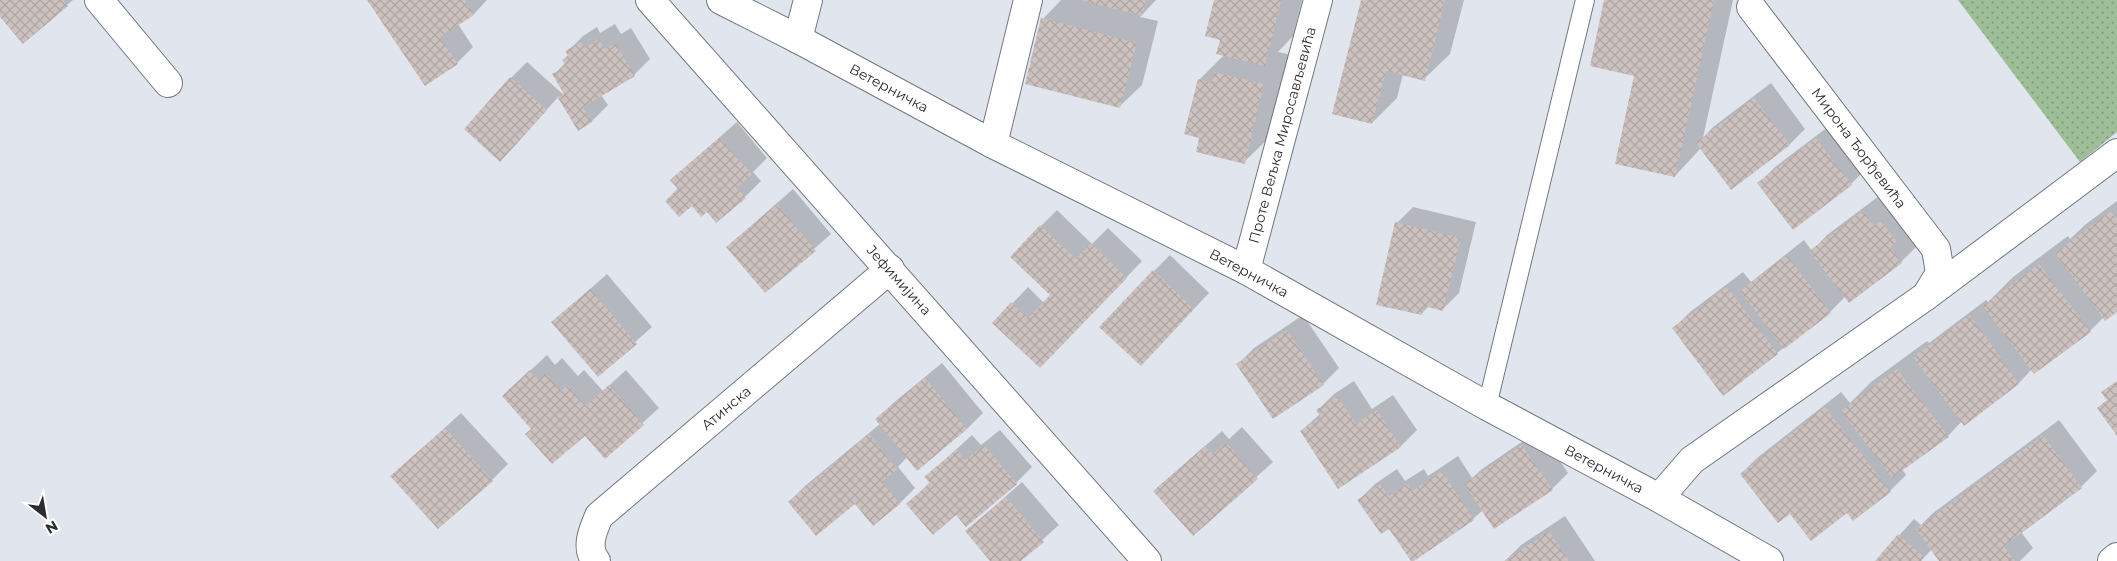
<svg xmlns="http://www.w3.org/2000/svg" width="2117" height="561" font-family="Montserrat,sans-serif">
<defs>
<pattern id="grass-dots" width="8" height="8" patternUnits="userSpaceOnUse" patternTransform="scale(1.25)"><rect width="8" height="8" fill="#9dbe97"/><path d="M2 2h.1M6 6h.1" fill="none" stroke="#809b7c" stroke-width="1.8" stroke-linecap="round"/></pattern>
<pattern id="building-cross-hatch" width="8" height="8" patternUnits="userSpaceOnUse" patternTransform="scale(1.25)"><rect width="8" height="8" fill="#ccc1bf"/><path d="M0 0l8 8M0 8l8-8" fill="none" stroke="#afa6a4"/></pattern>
</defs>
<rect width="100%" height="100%" fill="#e1e6ee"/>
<path fill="url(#grass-dots)" d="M1958,0H2117V132L2080,162Z"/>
<g fill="#0003">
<path d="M0,0H73L23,42L0,15Z"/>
<path d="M368,0H487L474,14L458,24L473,47L457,63L425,85Z"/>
<path d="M1061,0H1156L1140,17L1158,21L1142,85L1120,106L1043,19Z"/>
<path d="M1215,0H1302L1293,36L1278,52L1292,55L1273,134L1244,162L1201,137L1199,80L1224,55Z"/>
<path d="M1362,0H1464L1450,54L1424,79L1403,74L1397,98L1372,123Z"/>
<path d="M1606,0H1733L1703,138L1713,127L1771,83L1805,129L1789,145L1701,148L1675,176Z"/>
<path d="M615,24L621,34L631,28L650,59L634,75L601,95L608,105L592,121L578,129L559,96L516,144L511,78L527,62L566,97L554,75L565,63L563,60L569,54L567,52L583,36L597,27L600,33Z"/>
<path d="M737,122L767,158L753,172L761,181L745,197L707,211L692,204L666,201L678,188L671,180Z"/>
<path d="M1833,123L1867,168L1851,184L1759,183L1775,167Z"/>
<path d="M793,189L831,234L765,292L727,247Z"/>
<path d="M1879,196L1917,246L1901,262L1849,301L1845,297L1830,312L1777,353L1674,328L1690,312L1743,272L1751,282L1804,240L1812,251L1827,235Z"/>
<path d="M2117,201V311L2104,317L2090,331L2032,369L2019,383L1964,424L1962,421L1948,436L1902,469L1906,475L1890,491L1853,519L1847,511L1790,512L1741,474L1757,458L1841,392L1850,403L1871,382L1927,341L1929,343L1986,300L1988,302L2013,277L2068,236L2070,239L2086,224Z"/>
<path d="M1413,207L1476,222L1459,293L1443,309L1429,306L1421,314L1397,223Z"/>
<path d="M1057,210L1092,244L1108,228L1142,261L1056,351L994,323L1028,287L1044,303L1052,295L1041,226Z"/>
<path d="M1170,255L1209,293L1157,348L1154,271Z"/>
<path d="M607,274L652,327L598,375L553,322Z"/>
<path d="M1303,315L1339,368L1323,384L1238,364L1254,348Z"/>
<path d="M547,355L555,365L562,358L578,376L584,370L603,391L626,370L659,408L605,457L585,434L533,429L503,396Z"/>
<path d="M942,363L983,413L967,429L917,469L907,457L898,467L915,488L900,503L873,524L856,503L789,502L805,486L880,424L876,420L892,404Z"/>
<path d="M1354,381L1372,409L1393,395L1417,430L1401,446L1339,487L1301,431L1320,414L1318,410L1334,394Z"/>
<path d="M461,413L508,464L492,480L392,476Z"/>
<path d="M2059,420L2097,471L2081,487L2021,532L2033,548L2020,561H1941L1932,549L1921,561H1876L1914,519L1921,525L1933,513Z"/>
<path d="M1242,427L1273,462L1193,534L1171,476L1222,431L1229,439Z"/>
<path d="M1000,430L1032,467L1016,483L957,514L908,504L930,482L926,477L972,435L981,445Z"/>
<path d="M1539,430L1568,473L1552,489L1483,510L1473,519L1390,527L1359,500L1375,484L1397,469L1405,481L1424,469L1428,476L1458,456L1472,478L1482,469Z"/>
<path d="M1022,482L1059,525L1019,561H992L967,531Z"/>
<path d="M1565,516L1595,561H1505L1521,545Z"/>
</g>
<g fill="url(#building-cross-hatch)">
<path d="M0,0H63L68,6L23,44L0,17Z"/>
<path d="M367,0H465L474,15L440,37L458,64L425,86Z"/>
<path d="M1080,0H1146L1142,16Z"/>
<path d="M1214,0H1281L1265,66L1216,54L1220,40L1205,36Z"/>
<path d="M1361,0H1445L1425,81L1386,71L1372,124L1332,114Z"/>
<path d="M1604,0H1714L1675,177L1615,164L1634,76L1590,66Z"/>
<path d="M1041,18L1137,43L1120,108L1025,84Z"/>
<path d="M599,39L605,49L615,43L635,76L583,107L592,122L578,131L558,98L564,94L552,74L566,66L562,60L568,56L565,51L581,42L584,48Z"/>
<path d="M1214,72L1264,84L1245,164L1196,152L1199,138L1184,134L1198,79L1211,83Z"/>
<path d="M510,77L547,110L500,162L464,129Z"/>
<path d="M1754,98L1790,145L1731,190L1696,143Z"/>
<path d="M720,137L752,175L737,187L746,198L716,223L707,212L701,217L692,206L679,217L665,201L678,189L670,180Z"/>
<path d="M1816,138L1852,185L1793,230L1757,183Z"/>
<path d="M777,204L816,251L765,293L726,247Z"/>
<path d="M1863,211L1874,226L1881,221L1897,242L1890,247L1902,263L1849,303L1809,251Z"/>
<path d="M2111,211L2117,218V312L2105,321L2055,253Z"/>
<path d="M1395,222L1461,238L1443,311L1424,306L1422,315L1376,305Z"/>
<path d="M1040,225L1076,259L1091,243L1127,278L1040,368L992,323L1011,302L1028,318L1050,295L1010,257Z"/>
<path d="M1787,255L1831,313L1784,349L1740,291Z"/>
<path d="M2039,264L2091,332L2034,374L1983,306Z"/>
<path d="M1153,270L1194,309L1141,366L1099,327Z"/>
<path d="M1727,287L1778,354L1723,396L1672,328Z"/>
<path d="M590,289L637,344L598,377L551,322Z"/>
<path d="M1970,315L2019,384L1964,426L1913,357Z"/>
<path d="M1287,330L1324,385L1273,419L1236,364Z"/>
<path d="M1897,369L1949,437L1892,478L1841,411Z"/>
<path d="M530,370L538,380L546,373L561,391L567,385L586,406L609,385L644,425L605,459L585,436L552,464L525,434L531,429L502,396Z"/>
<path d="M925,378L967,429L917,471L875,419Z"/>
<path d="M2117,381V436L2097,408L2107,400L2101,392Z"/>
<path d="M1337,396L1356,424L1377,410L1401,447L1338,489L1300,431L1321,417L1316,410Z"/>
<path d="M1825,407L1891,492L1853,521L1847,513L1811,541L1790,514L1778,523L1740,474Z"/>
<path d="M445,428L493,481L438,529L390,476Z"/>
<path d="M869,434L897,469L882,482L900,504L873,526L855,504L816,536L788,502Z"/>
<path d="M2043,435L2082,488L2004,546L2015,561H1939L1916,529Z"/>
<path d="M1226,442L1258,479L1193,536L1153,491L1205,446L1213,454Z"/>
<path d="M984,445L1017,484L966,527L956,515L933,535L906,504L930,483L924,477L956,450L965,460Z"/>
<path d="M1522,445L1553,490L1494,529L1464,484Z"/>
<path d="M1442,471L1474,520L1414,561H1411L1389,529L1381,534L1357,500L1380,484L1389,496L1408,484L1412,491Z"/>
<path d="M1006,497L1044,542L1021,561H990L965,531Z"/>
<path d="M1549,531L1569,561H1504Z"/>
<path d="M1898,534L1924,557L1921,561H1875Z"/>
</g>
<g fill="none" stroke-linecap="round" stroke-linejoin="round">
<g stroke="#73787f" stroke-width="20">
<path id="service" d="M1487,406L1585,0"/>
</g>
<g stroke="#73787f" stroke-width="30">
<g id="minor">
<path d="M99,0L168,83"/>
<path d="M650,0L1147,561"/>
<path d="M1751,7L1936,249L1940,273L1926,296"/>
<path d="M798,39L808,0"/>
<path d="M993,144L1028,0"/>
<path d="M1246,270L1318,0"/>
<path d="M1659,498L1692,460L1926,296L2117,153"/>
<path d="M596,561C585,548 593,530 599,516L890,269"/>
<path d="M2112,561L2117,557"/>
</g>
</g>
<g stroke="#73787f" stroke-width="30">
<path id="tertiary" d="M721,0L798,39L993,144L1246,270L1487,406L1659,498L1769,561"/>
</g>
<use href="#service" stroke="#fff" stroke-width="18"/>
<use href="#minor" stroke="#fff" stroke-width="28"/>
<use href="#tertiary" stroke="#fff" stroke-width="28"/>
</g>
<g text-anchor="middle" stroke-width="5" stroke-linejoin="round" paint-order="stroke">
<g font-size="14" fill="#2b2d30" stroke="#fff">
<text transform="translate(889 88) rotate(28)" y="5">Ветерничка</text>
<text transform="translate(1282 135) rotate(-75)" y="5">Проте Вељка Миросављевића</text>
<text transform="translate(1859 148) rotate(53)" y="5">Мирона Ђорђевића</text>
<text transform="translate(1249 273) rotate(28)" y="5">Ветерничка</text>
<text transform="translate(899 280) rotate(48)" y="5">Јефимијина</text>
<text transform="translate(726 408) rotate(-40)" y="5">Атинска</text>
<text transform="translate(1604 469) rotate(28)" y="5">Ветерничка</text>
</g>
</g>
<g transform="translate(45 516) rotate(149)" stroke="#ffffff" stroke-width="4" paint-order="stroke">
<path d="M0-4L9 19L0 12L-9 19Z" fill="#2b2d30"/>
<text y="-8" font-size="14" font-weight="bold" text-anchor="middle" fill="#2b2d30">N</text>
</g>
</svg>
